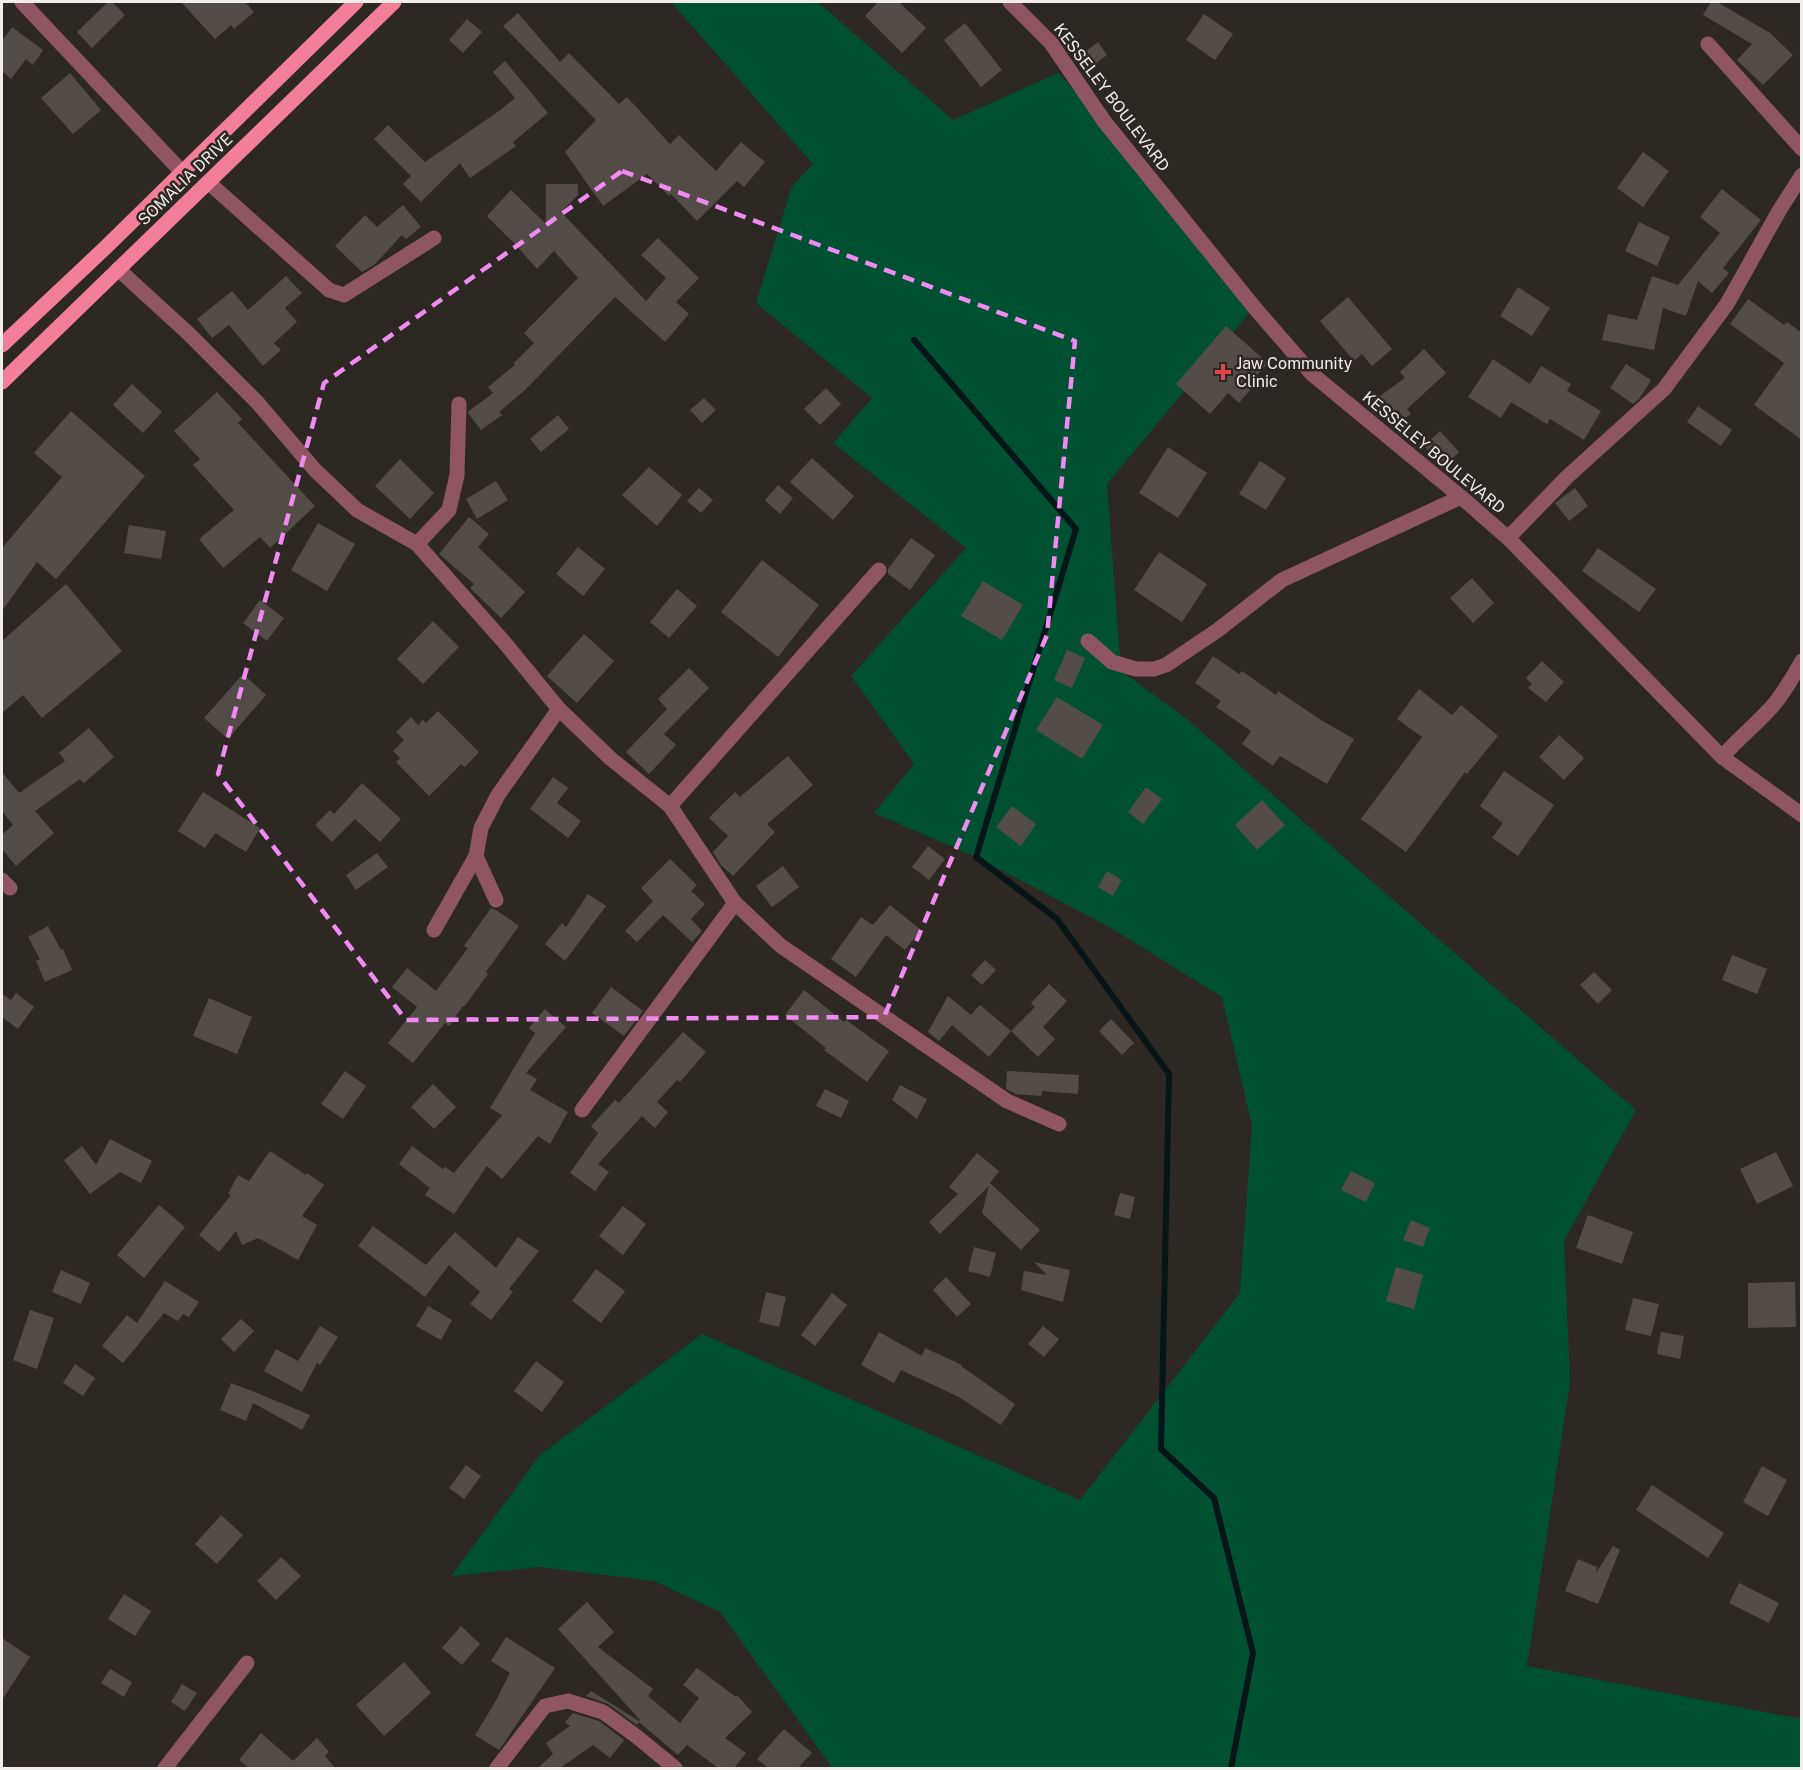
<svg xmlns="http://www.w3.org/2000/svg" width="1803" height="1770" font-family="'Public Sans',sans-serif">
<rect width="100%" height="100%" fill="#2e2823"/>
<path fill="#005131" d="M671,2H818L953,120L1058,73L1104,121L1254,307L1107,484L1121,671L1187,719L1314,831L1636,1110L1564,1241L1570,1382L1527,1666L1801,1719V1768H830L831,1766L720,1612L654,1581L540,1567L451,1576L540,1455L702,1334L1080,1500L1240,1293L1252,1126L1222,997L1111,928L976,857L874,813L914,764L851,676L966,548L833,443L872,398L756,303L792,186L813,164Z"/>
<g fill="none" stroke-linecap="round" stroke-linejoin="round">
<path stroke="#061517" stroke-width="6" d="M914,340L1076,529L976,857L1057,919L1169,1074L1161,1449L1214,1498L1253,1653L1231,1768"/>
</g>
<g fill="#534c46">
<path d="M108,2H112L125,15L92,48L77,32Z"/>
<path d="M181,2H245L254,12L234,29L231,25L215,39Z"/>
<path d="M878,2H899L926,28L902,53L865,16Z"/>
<path d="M1711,2H1717L1770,33L1793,55L1763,85L1737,60L1752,44L1703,15Z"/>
<path d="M518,13L560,62L569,53L619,104L627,97L670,144L679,135L716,171L741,142L765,162L744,187L737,181L697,221L671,194L669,196L647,174L603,206L565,152L596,120L503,26Z"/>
<path d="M1204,14L1233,34L1215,60L1186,40Z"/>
<path d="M467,19L482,32L463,53L449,40Z"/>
<path d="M965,23L1002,70L981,87L944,40Z"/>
<path d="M12,27L43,50L33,65L26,59L11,79L2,71V41Z"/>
<path d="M1098,42L1107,55L1090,68L1081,55Z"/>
<path d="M505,61L548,113L513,142L516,146L470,178L460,163L421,202L403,184L411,176L374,139L388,125L425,162L499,111L515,98L493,72Z"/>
<path d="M70,73L101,110L73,134L41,98Z"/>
<path d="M1643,152L1669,171L1643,207L1617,188Z"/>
<path d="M546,184H578V195L561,212L646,301L666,278L641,255L658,238L699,278L676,302L689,314L665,342L615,297L525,390L499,412L502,415L481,430L468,413L469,411L493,393L488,387L515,365L514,363L534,343L524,333L578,278L554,251L537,269L516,245L487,216L511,190L546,224Z"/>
<path d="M1722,189L1761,220L1723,268L1729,273L1712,293L1698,281L1686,316L1663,308L1654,350L1602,340L1608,314L1637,320L1652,276L1678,285L1720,233L1700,217Z"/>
<path d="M403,205L421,227L406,239L402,235L374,265L362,272L335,246L365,215L377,227Z"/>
<path d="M1639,222L1670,237L1657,266L1625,251Z"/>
<path d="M286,276L302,293L285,308L297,322L274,343L281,350L263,366L229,325L212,338L197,319L232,291L248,310Z"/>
<path d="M1518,287L1550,308L1532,336L1500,316Z"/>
<path d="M1348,297L1392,349L1372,366L1362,354L1354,361L1320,321Z"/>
<path d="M1748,299L1784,325L1787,322L1802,333V440L1754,405L1784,363L1730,324Z"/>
<path d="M1226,326L1268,363L1252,381L1255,384L1239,403L1228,393L1210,414L1176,384Z"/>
<path d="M1424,349L1446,373L1407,409L1411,414L1392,428L1373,401L1405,378L1400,372Z"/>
<path d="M1493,359L1530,384L1541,366L1571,384L1567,391L1601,411L1584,440L1550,419L1547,424L1511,402L1501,418L1468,397Z"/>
<path d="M1626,364L1651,380L1639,399L1633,404L1610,388Z"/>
<path d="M132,384L162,412L143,433L113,405Z"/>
<path d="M826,388L841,404L820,425L804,409Z"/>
<path d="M217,392L242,419L238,423L315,506L270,548L260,537L223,568L199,539L234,510L193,465L200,459L174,431Z"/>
<path d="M704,398L716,410L702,423L690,410Z"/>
<path d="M1698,406L1732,430L1721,446L1687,422Z"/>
<path d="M71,411L145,476L56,579L37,562L2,611V548L62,477L34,453Z"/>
<path d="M558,415L569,429L541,452L530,439Z"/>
<path d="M1440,431L1459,452L1443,467L1424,446Z"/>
<path d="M1168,447L1207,473L1178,518L1139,493Z"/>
<path d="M812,458L854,496L833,520L790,482Z"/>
<path d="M400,459L434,493L410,519L375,486Z"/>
<path d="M1260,461L1286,478L1266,510L1239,494Z"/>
<path d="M649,467L682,495L657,526L622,495Z"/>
<path d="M496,481L508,500L477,519L466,499Z"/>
<path d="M778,485L793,498L780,514L765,500Z"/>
<path d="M699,488L713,500L701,513L687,501Z"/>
<path d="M1575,488L1588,506L1569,521L1555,503Z"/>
<path d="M469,517L489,534L478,547L525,592L501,618L470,588L474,584L439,554Z"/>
<path d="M318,523L355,544L327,591L291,570Z"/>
<path d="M129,525L166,531L161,559L124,553Z"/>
<path d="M911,538L935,555L910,590L888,574V569Z"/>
<path d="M578,547L605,569L583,596L556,574Z"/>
<path d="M1598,548L1656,589L1639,612L1582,571Z"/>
<path d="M1159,552L1207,584L1182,622L1134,590Z"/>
<path d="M762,560L819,605L778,657L721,612Z"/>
<path d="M1472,578L1494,603L1473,623L1450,598Z"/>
<path d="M983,581L1023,605L1002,640L961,616Z"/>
<path d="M66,584L122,651L42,718L23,695L2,713V641Z"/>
<path d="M677,589L697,606L669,638L650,622Z"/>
<path d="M260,600L284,618L267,641L243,623Z"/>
<path d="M433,621L459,647L423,684L397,659Z"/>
<path d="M584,634L614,661L577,703L547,676Z"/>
<path d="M1067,650L1085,658L1072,688L1054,680Z"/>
<path d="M1213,656L1239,674L1242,671L1276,695L1278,691L1321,720L1354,739L1327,784L1280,756L1273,766L1242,744L1251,731L1216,707L1221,701L1195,683Z"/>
<path d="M1542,661L1564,682L1546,702L1528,688L1532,684L1526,678Z"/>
<path d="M689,668L709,688L664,734L676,745L649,774L626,752L667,709L658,699Z"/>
<path d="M243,674L266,695L228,739L204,718Z"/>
<path d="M1419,689L1452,715L1461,705L1498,736L1467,774L1465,772L1406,852L1361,819L1422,737L1397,719Z"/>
<path d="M1057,697L1103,725L1082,759L1036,730Z"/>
<path d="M438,711L479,752L465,767L461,764L429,796L396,762L400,758L393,751L404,740L396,732L411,717L418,725L423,720L426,723Z"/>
<path d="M89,728L114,757L84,783L80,779L35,811L54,833L16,866L2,849V835L13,825L2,811V772L19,793L65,761L59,753Z"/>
<path d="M1559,735L1584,758L1564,780L1539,757Z"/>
<path d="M788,756L813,785L767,824L775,832L733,876L721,865L713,852L728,836L709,818L735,792L740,797Z"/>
<path d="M1504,771L1554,805L1518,856L1492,838L1503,823L1480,806Z"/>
<path d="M553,777L568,788L557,803L581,821L568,838L530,809Z"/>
<path d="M362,783L401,819L380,842L355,819L332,842L315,825L330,810L334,814Z"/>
<path d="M1146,787L1162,799L1143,824L1128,812Z"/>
<path d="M203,792L260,828L246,852L215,833L205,848L178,831Z"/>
<path d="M1262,800L1285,825L1257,850L1235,825Z"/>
<path d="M1012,806L1036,824L1021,846L996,827Z"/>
<path d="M928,846L945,859L929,880L912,867Z"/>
<path d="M377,853L388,867L356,890L346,875Z"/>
<path d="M670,859L697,885L691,891L705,904L691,919L702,931L692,942L663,915L637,942L625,931L653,901L641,888Z"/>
<path d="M783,866L799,887L772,907L756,886Z"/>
<path d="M1107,871L1122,880L1113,896L1098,887Z"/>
<path d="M588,894L606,906L565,961L545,944L562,923L566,927Z"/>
<path d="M890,905L921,930L905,950L886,935L856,977L831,959L861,917L873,925Z"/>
<path d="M491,908L496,910L519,926L486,972L488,974L464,1007L463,1006L449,1026L445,1023L413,1063L388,1043L417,1007L392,987L407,968L436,991L468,948L464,946Z"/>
<path d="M48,926L61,950L63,949L72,970L45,982L36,961L40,959L28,937Z"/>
<path d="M1732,955L1767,969L1757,994L1722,980Z"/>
<path d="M985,960L996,970L982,985L971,975Z"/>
<path d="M1594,972L1612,990L1598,1004L1580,985Z"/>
<path d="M1049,984L1067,1001L1043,1027L1055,1039L1038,1057L1011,1031L1035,1007L1031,1003Z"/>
<path d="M611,987L643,1011L624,1036L592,1013Z"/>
<path d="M804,990L844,1022L846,1020L889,1051L867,1082L824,1050L826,1048L785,1015Z"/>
<path d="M16,993L34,1007L18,1029L2,1017V994L11,1000Z"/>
<path d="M948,996L971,1015L980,1005L1011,1031L989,1057L952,1025L939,1041L928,1032Z"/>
<path d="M209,998L252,1017L237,1054L193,1036Z"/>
<path d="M545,1009L566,1027L526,1073L537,1079L530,1090L568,1112L550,1144L538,1136L502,1179L487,1166L454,1214L425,1195L430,1188L399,1164L412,1146L443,1169L445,1167L454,1173L502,1115L490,1108L535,1033L529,1028Z"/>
<path d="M1111,1019L1134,1043L1122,1055L1099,1031Z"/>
<path d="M683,1032L706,1052L680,1082L677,1080L657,1102L668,1112L655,1128L642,1116L598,1164L609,1172L595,1191L570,1173L598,1133L591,1126L615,1100L619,1103Z"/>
<path d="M345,1071L366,1086L343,1119L321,1104Z"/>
<path d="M1007,1071L1079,1075L1078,1094L1042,1091L1041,1096L1016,1094L1006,1089Z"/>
<path d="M433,1084L456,1107L434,1129L411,1107Z"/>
<path d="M900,1085L927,1099L917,1119L892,1100Z"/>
<path d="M825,1089L849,1101L841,1118L816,1106Z"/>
<path d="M110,1139L152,1161L141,1183L120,1172L90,1194L64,1160L82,1146L96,1165Z"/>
<path d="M270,1151L306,1175L307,1173L324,1185L302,1216L317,1225L298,1260L258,1238L242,1245L236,1231L219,1252L199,1235L231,1195L228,1194L238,1175L249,1181Z"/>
<path d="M1776,1152L1793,1186L1757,1204L1740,1169Z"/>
<path d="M977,1153L999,1171L990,1183L1040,1230L1021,1250L982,1213L989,1186L940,1234L929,1222L958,1194L949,1187Z"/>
<path d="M1351,1171L1375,1183L1366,1202L1341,1190Z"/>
<path d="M1120,1193L1135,1197L1130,1219L1114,1215Z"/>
<path d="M159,1205L185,1227L144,1278L117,1255Z"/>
<path d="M623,1206L646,1224L623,1255L599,1236Z"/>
<path d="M1588,1215L1633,1232L1622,1264L1576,1248Z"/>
<path d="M1411,1220L1430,1228L1423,1247L1403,1240Z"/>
<path d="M373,1226L426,1265L455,1232L496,1268L518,1237L539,1251L509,1289L513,1292L491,1320L470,1304L480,1292L449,1265L425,1297L358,1246Z"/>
<path d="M974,1247L996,1253L990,1277L968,1271Z"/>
<path d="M1034,1262L1070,1270L1063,1302L1021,1290L1024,1271L1047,1275Z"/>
<path d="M1396,1267L1423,1275L1414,1309L1386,1301Z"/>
<path d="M596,1269L625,1291L601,1323L572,1301Z"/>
<path d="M61,1270L90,1283L81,1304L52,1292Z"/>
<path d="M946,1277L971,1304L957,1317L933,1290Z"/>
<path d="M165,1281L199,1302L189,1317L183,1314L178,1321L164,1313L123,1363L102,1346L127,1315L137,1323Z"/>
<path d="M1795,1282L1796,1327L1748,1328V1283Z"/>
<path d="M766,1292L786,1297L779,1327L759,1322Z"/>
<path d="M832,1293L847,1305L815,1346L801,1335Z"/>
<path d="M1633,1298L1659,1304L1651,1336L1625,1330Z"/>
<path d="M428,1306L452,1320L441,1340L416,1326Z"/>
<path d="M30,1310L54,1318L37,1369L13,1360Z"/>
<path d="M241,1319L254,1331L234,1352L221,1339Z"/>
<path d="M320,1326L338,1337L320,1365L317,1363L302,1392L264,1371L276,1349L298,1361Z"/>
<path d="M1043,1326L1059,1339L1044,1357L1028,1344Z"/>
<path d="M879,1332L922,1356L925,1348L962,1365L961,1366L1015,1404L1001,1425L959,1397L901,1370L894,1383L861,1365Z"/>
<path d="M1661,1332L1684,1336L1680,1359L1657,1354Z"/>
<path d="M536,1361L564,1382L542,1412L514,1391Z"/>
<path d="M75,1364L95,1378L83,1396L63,1383Z"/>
<path d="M231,1383L257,1393L310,1415L302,1430L253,1403L246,1421L220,1410Z"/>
<path d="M466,1465L481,1476L464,1499L449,1488Z"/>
<path d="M1762,1466L1787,1480L1768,1516L1743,1502Z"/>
<path d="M1652,1485L1724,1533L1708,1558L1636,1510Z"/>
<path d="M221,1515L243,1535L217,1564L195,1544Z"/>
<path d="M1613,1546L1620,1550L1598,1604L1565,1591L1578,1559L1597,1567L1596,1573Z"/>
<path d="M281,1557L301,1576L276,1600L257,1581Z"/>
<path d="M1739,1583L1779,1603L1769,1623L1729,1603Z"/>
<path d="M124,1594L151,1611L135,1636L108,1619Z"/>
<path d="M587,1602L614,1632L598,1647L653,1689L648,1696L680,1723L699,1698L683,1685L697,1668L736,1697L737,1695L752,1712L725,1738L746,1753L734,1768H718L687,1745L678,1755L639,1722L637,1725L608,1704L586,1696L591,1691L639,1721L640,1720L558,1629Z"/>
<path d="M461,1626L480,1644L462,1665L442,1648Z"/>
<path d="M506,1637L555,1668L499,1750L475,1735L494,1704L510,1673L491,1661Z"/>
<path d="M2,1638L30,1657L2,1700Z"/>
<path d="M404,1662L431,1693L384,1736L356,1705Z"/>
<path d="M110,1669L132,1682L124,1697L101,1683Z"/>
<path d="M182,1684L197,1693L185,1711L171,1702Z"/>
<path d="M573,1713L599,1721L624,1740L610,1758L593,1745L560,1768H538L553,1754L546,1743L570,1726L565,1722Z"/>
<path d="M784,1729L812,1753L798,1768H768L757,1759Z"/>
<path d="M261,1733L293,1761L317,1738L329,1752L325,1756L335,1768H249L239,1760Z"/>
</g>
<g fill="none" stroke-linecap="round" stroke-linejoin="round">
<g stroke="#8f5661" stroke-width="15">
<path d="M22,2L182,172"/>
<path d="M1010,2L1051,43L1104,121L1254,307L1312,374L1461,497L1508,538L1722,757L1802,815"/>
<path d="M1708,44L1802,149"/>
<path d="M208,182L329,290L344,295L434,238"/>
<path d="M118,269L190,335L257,402L315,470L357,510L417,544L504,642L559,709L611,759L670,806L735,903L781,946L1007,1101L1059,1124"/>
<path d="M1508,538L1567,477L1664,389L1727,304L1779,211L1802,175"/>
<path d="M417,544L449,510L457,475L459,404"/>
<path d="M1088,641L1112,662L1136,669H1154L1166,665L1218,630L1282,580L1461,497"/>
<path d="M1722,757C1736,741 1753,727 1768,711C1782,697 1792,678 1802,661"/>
<path d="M670,806L879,570"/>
<path d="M476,856L496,900"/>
<path d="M2,880L10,888"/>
<path d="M434,930L476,856L481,828L498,795L559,709"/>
<path d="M582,1110L735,903"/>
<path d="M165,1768L247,1663"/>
<path d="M497,1768L545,1706L568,1701L603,1712L636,1736L675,1768"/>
</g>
<g stroke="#f37e97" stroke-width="15">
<path d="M2,345L105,248L356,2"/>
<path d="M2,382L394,2"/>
</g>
</g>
<path fill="none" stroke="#f28af3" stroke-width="4.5" stroke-dasharray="12 8" stroke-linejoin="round" d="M622,171L1075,341L1047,635L884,1017L406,1020L218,774L324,383Z"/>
<path fill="#e0444e" stroke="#2e2823" stroke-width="2" d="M1220 363h6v6h6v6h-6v6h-6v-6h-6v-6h6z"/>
<g text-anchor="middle" stroke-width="5" stroke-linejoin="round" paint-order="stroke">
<g font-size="16" fill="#f1ede9" stroke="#2e2823">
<text transform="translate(1112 97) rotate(53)" y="6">KESSELEY BOULEVARD</text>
<text transform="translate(185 179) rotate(-44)" y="6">SOMALIA DRIVE</text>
<text transform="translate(1434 452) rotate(40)" y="6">KESSELEY BOULEVARD</text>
</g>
<g font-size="16" fill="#f1ede9" stroke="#2e2823" text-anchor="start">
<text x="1236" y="369">Jaw Community<tspan x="1236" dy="18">Clinic</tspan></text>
</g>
</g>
<rect width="1803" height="1770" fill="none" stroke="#f1ede9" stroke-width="6"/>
</svg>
